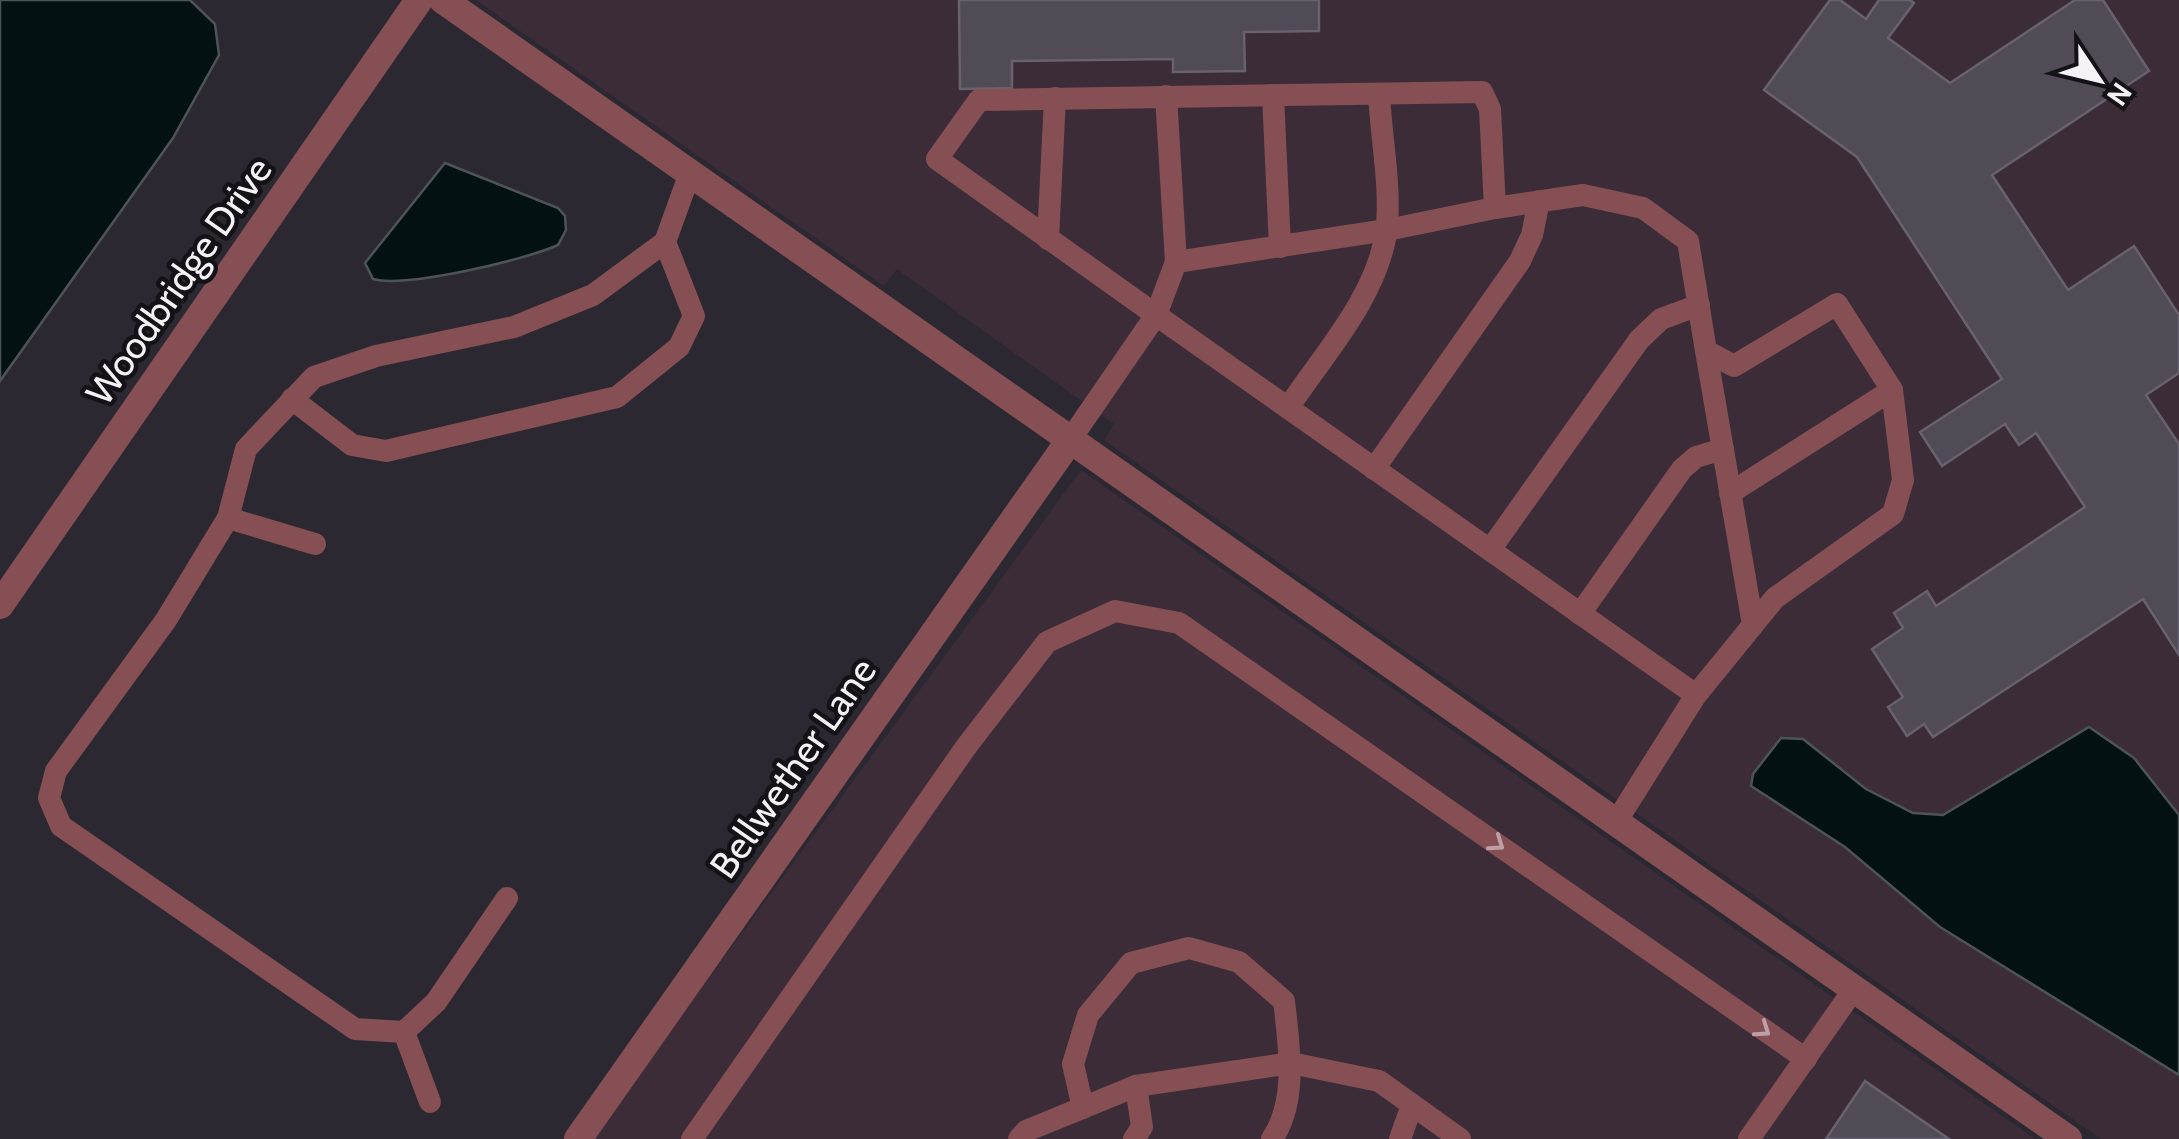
<svg xmlns="http://www.w3.org/2000/svg" width="2179" height="1139" font-family="Cabin,sans-serif">
<rect width="100%" height="100%" fill="#2c2831"/>
<g fill="#3b2c38">
<path d="M476,0H2179V815L2134,758L2089,727L1943,815L1913,813L1866,789L1803,739L1751,786L1845,847L1940,927L2179,1075V1139H2101L1104,440L1114,424L897,269L884,286Z"/>
<path d="M1081,470L2035,1139H591Z"/>
</g>
<g fill="#041113" stroke="#4c5457" stroke-width="2.5">
<path d="M0,0H190L215,24L219,55L173,138L0,381Z"/>
<path d="M445,163L558,208L565,216L566,230L558,245C525,260 406,288 373,279L365,263Z"/>
<path d="M2089,727L2134,758L2179,815V1075L1940,927L1845,847L1751,786L1753,774L1781,738L1803,739L1866,789L1913,813L1943,815Z"/>
</g>
<g fill="#504b55" stroke="#67626d" stroke-width="2.5">
<path d="M959,0H1319V31L1244,32L1245,71L1173,72V59L1012,61V88L960,89Z"/>
<path d="M1830,0H1840L1866,19L1879,0H1910L1914,3L1888,38L1950,83L2075,0H2103L2149,71L1992,175L2068,290L2134,246L2179,315V373L2146,395L2179,444V655L2143,599L1933,737L1924,724L1907,736L1888,707L1903,697L1872,649L1903,628L1894,613L1927,591L1936,606L2085,507L2036,433L2019,445L2005,424L1942,466L1920,432L2002,379L1857,157L1764,90Z"/>
<path d="M1865,1081L1949,1139H1826Z"/>
</g>
<g fill="none" stroke-linecap="round" stroke-linejoin="round">
<g stroke="#854f54" stroke-width="22">
<path d="M1273,95L1280,247"/>
<path d="M1166,96L1176,262"/>
<path d="M1048,239L1055,98"/>
<path d="M1706,351L1753,625"/>
<path d="M292,399L352,445L386,451L617,397L679,347L694,316L665,242"/>
<path d="M1288,408C1323,355 1376,298 1386,233C1392,190 1381,138 1379,94"/>
<path d="M1070,440L1156,315L937,159L979,100L1482,92L1490,109L1495,208L1387,230L1176,262L1156,315L1696,695L1775,598L1893,514L1903,480L1892,390L1837,304L1734,366L1706,351L1688,241L1643,208L1583,195L1495,208"/>
<path d="M1374,469L1520,261L1532,235L1539,201"/>
<path d="M1730,493L1892,390"/>
<path d="M228,518L315,544"/>
<path d="M1490,550L1639,340L1661,319L1699,305"/>
<path d="M1580,614L1682,469L1696,457L1723,449"/>
<path d="M1616,822L1696,695"/>
<path d="M507,898L436,1002L404,1032L355,1029L61,826L49,798L56,771L166,620L228,518L246,449L314,377L376,356L514,327L593,295L665,242L690,173"/>
<path d="M404,1032L430,1102"/>
<path d="M1083,1108L1073,1064L1088,1015L1131,963L1189,948L1239,962L1284,1001C1289,1045 1298,1101 1272,1139"/>
<path d="M692,1139L966,747L1047,642L1115,611L1179,623L1806,1059"/>
<path d="M1019,1139L1026,1131L1136,1086L1291,1063L1379,1081L1460,1139"/>
<path d="M1134,1139L1142,1127L1136,1086"/>
<path d="M1400,1139L1412,1105"/>
<path d="M1749,1139L1854,989"/>
</g>
<path stroke="#854f54" stroke-width="28" d="M578,1139L1070,440"/>
<g stroke="#854f54" stroke-width="28">
<path d="M443,0L2068,1139"/>
<path d="M0,605L419,0"/>
</g>
</g>
<defs><path id="oneway-chevron" d="M-2-3.5L2.5 0L-2 3.5" fill="none" stroke-width="1.6" stroke-linecap="round" stroke-linejoin="round" transform="scale(2.5)"/></defs>
<g stroke="#bca0a6">
<use href="#oneway-chevron" transform="translate(1497 844) rotate(35)"/>
<use href="#oneway-chevron" transform="translate(1763 1030) rotate(35)"/>
</g>
<g text-anchor="middle" stroke-width="9" stroke-linejoin="round" paint-order="stroke">
<g font-size="38" fill="#f4f1f7" stroke="#131216">
<text transform="translate(179 281) rotate(-55)" y="13">Woodbridge Drive</text>
<text transform="translate(793 768) rotate(-55)" y="13">Bellwether Lane</text>
</g>
</g>
<g transform="translate(2099 80) rotate(125)" stroke="#131216" stroke-width="8" paint-order="stroke">
<path d="M0-8L18 38L0 25L-18 38Z" fill="#f4f1f7"/>
<text y="-15" font-size="28" font-weight="bold" text-anchor="middle" fill="#f4f1f7">N</text>
</g>
</svg>
